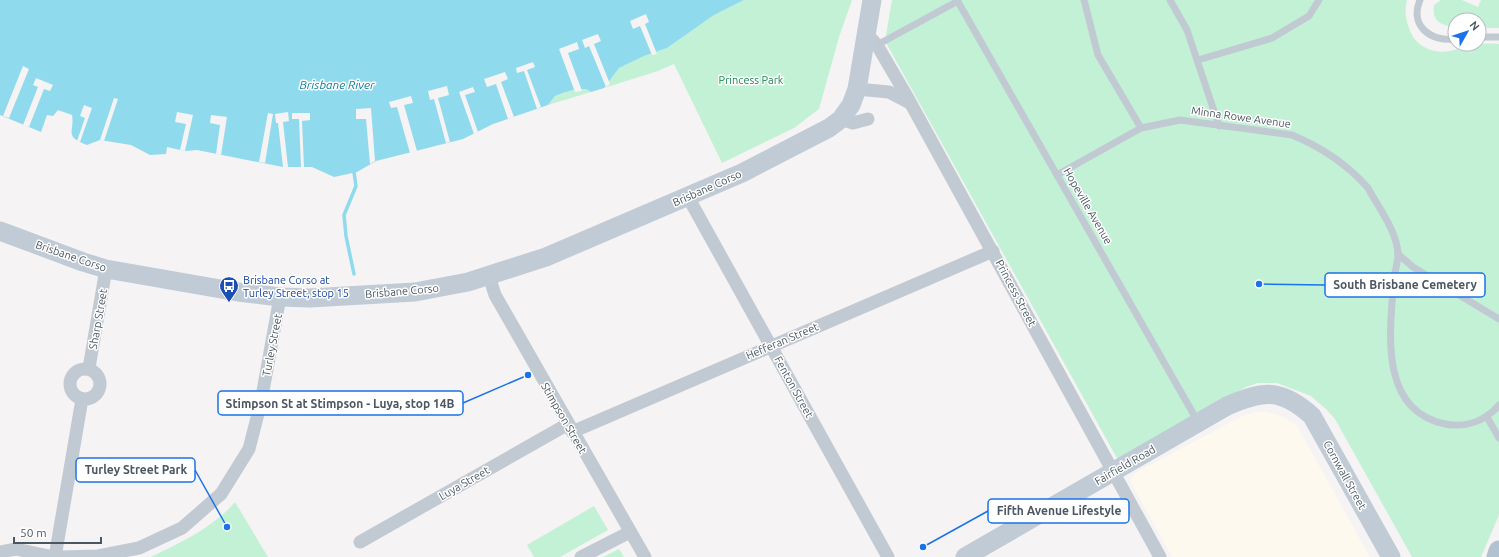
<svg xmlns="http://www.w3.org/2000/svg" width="1499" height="557" font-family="Ubuntu,sans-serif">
<rect width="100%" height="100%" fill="#f5f3f3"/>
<path fill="#fdf9ef" d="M1261,411L1279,415L1296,424L1370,557H1172L1130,481L1135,473L1244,415Z"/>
<g fill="#c3f1d5">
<path d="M744,0H852L839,37L819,109L794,128L722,163L674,64L658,71L604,88L619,68L644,56L667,48L714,15Z"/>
<path d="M892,0H1407C1404,12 1406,22 1411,33C1418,48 1435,54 1450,51C1456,50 1462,47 1468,46C1478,44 1489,43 1499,44V515L1481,557H1412L1335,419L1327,410L1311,396L1277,383H1258L1246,387L1118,460L885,41Z"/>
<path d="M1441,0H1462L1478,7L1481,0H1499V28H1479V20H1455V27C1440,25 1432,21 1434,5Z"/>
<path d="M577,89H586L591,92L548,105L555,96Z"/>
<path d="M235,502L268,557H151C181,542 213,528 235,502Z"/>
<path d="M594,506L608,530L560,557H534L527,545Z"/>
<path d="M619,549L624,557H603Z"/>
</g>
<path fill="#90daee" d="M0,0H744L714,15L667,48L644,56L619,68L604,88L591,92L586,89H577L563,93L555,96L548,105L493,124L463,139L376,161L357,172L334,177L312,167H283L197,150L185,151L167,147L166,154L150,155L131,145L100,140L87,145C63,136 75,132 72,115L58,110L53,116L47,115L41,132L0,115Z"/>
<g fill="#f5f3f3">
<path d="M646,14L649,22L645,24L657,54L652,55L640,26L633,29L630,21Z"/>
<path d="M598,34L601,41L594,44L610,84L606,87L589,46L585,48L582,40Z"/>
<path d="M577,42L579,49L568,53L582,91L575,92L559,49Z"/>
<path d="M533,62L535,67L527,70L541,107L537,109L524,71L517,73L516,68Z"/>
<path d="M23,66L29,69L9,118L3,116Z"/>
<path d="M505,72L508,79L501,82L514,117L508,119L496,84L487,87L484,79Z"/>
<path d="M36,78L53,85L50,91L44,89L29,127L23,125L38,87L33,85Z"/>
<path d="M447,86L449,95L438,98L450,142L446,143L434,99L430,100L428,91Z"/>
<path d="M473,87L475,92L465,95L478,132L474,134L459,92Z"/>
<path d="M411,96L413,103L404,105L417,151L410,153L397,107L391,108L389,102Z"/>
<path d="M114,98L118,99L104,141L100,140Z"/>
<path d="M84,105L92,108L80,142L77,141L85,118L80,116Z"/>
<path d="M371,108L375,161L370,164L366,119H356V109Z"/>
<path d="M177,112L193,115L185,151L180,150L186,124L175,122Z"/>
<path d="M288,112L289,121L283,122L288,167H283L278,123H276L275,114Z"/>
<path d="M268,113L273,114L265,163L259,162Z"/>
<path d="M292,113H310V120L302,121L304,167H301L299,119H292Z"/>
<path d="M211,115L227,117L221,155L216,154L220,125L210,123Z"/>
</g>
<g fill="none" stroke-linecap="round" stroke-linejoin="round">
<path stroke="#90daee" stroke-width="3.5" d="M354,172L356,186L344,215L346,236L354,274"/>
<g stroke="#c1cad2" stroke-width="7">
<path d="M957,0L1198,422"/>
<path d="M1084,0L1098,55L1141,128"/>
<path d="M1170,0L1187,30L1219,126"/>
<path d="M1420,0C1409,26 1431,42 1455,39"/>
<path d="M1479,37H1499"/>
<path d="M877,45L958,1"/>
<path d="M1198,60L1272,38L1309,16L1319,0"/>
<path d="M1057,175L1141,128L1180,120L1292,135C1321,147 1347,164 1368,188C1378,207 1397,231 1398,254C1398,262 1395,270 1394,278C1390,330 1378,410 1445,424C1466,428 1485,421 1499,405"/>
<path d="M1398,254L1413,267L1499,319"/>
<path d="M1487,417L1499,438"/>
</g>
<g stroke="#c1cad2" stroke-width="13">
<path d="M866,33L877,45L905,93L1160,557"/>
<path d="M857,89L889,92L910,103"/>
<path d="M841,119L853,123L868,119"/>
<path d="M688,197L888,557"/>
<path d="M489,276L495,295L645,557"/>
<path d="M89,368L106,269"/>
<circle cx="85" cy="384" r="15"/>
<path d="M572,432L993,251"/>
<path d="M360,542L568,424"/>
<path d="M0,552L16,549L54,557"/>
<path d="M55,557L82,399"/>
<path d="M62,557L98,556L139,548L182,528L221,494L249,449L261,402L280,297"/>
<path d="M581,557L630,532"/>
</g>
<g stroke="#c1cbd6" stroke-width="19">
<path d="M0,231L83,262L106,269L238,292L280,297L310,298L415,292L468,282L546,257L742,173L829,128L841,119L851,105L857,89L872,0"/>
<path d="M965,557L1227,406C1263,390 1281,388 1312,416L1391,557"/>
</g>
<path stroke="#b3c2d1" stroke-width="21" d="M1497,557L1499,551"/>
</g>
<defs>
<g id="bus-pin" transform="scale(1)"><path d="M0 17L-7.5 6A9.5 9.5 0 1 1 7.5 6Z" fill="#1a4fb4" stroke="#fff"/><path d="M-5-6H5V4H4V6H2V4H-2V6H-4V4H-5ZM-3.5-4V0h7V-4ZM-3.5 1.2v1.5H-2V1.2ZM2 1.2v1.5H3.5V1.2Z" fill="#fff"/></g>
</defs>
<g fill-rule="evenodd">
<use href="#bus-pin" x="229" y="286"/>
</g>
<g text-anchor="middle" stroke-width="3" stroke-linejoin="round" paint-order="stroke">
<g font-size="11" fill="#17864f" stroke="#fff">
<text x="751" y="84">Princess Park</text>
</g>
<g font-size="11" fill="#4a5661" stroke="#fff">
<text transform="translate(1241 117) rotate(8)" y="4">Minna Rowe Avenue</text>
<text transform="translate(707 188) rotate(-24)" y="4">Brisbane Corso</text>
<text transform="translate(1088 206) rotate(60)" y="4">Hopeville Avenue</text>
<text transform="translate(71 256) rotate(19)" y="4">Brisbane Corso</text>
<text transform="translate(402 291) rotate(-5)" y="4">Brisbane Corso</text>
<text transform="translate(1016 293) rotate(62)" y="4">Princess Street</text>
<text transform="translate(98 319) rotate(-80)" y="4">Sharp Street</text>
<text transform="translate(782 341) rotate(-23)" y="4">Hefferan Street</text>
<text transform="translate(272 345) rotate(-79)" y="4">Turley Street</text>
<text transform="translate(794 387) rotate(61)" y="4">Fenton Street</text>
<text transform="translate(564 418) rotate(60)" y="4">Stimpson Street</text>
<text transform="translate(1125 465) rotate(-30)" y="4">Fairfield Road</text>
<text transform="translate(1345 475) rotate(61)" y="4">Cornwall Street</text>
<text transform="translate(464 483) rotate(-30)" y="4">Luya Street</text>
</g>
<g font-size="11" fill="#164399" stroke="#fff" text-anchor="start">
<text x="243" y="284">Brisbane Corso at<tspan x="243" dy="13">Turley Street, stop 15</tspan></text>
</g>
<g font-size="12" font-style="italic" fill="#0c7c9b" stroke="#fff">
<text x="337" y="89">Brisbane River</text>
</g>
</g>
<path fill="none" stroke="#1a73e8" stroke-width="1.5" d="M1259 284L1325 285M528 375L463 403M227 527L195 470M923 547L988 511"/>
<g fill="#1a73e8" stroke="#fff" stroke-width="1.5">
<circle cx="1259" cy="284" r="4"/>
<circle cx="528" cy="375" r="4"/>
<circle cx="227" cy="527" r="4"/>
<circle cx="923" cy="547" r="4"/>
</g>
<g fill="#fff" stroke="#1a73e8" stroke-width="1.5">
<rect x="1325" y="273" width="160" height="24" rx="4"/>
<rect x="218" y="391" width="245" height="24" rx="4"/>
<rect x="76" y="458" width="119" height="24" rx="4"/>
<rect x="988" y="499" width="141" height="24" rx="4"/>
</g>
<g font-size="12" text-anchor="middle" font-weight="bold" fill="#4a5661">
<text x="1405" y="289">South Brisbane Cemetery</text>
<text x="340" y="408">Stimpson St at Stimpson - Luya, stop 14B</text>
<text x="136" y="474">Turley Street Park</text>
<text x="1059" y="515">Fifth Avenue Lifestyle</text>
</g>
<g transform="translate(1467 32) rotate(51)"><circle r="19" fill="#ffffff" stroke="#b7bbc0"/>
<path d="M0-3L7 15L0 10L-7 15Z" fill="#1a73e8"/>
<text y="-6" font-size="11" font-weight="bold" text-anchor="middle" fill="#4a5661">N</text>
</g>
<path d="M14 537v6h87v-6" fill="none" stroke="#4a5661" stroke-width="2"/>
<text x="20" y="537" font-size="12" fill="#4a5661" stroke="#ffffff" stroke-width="3" paint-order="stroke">50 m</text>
</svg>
